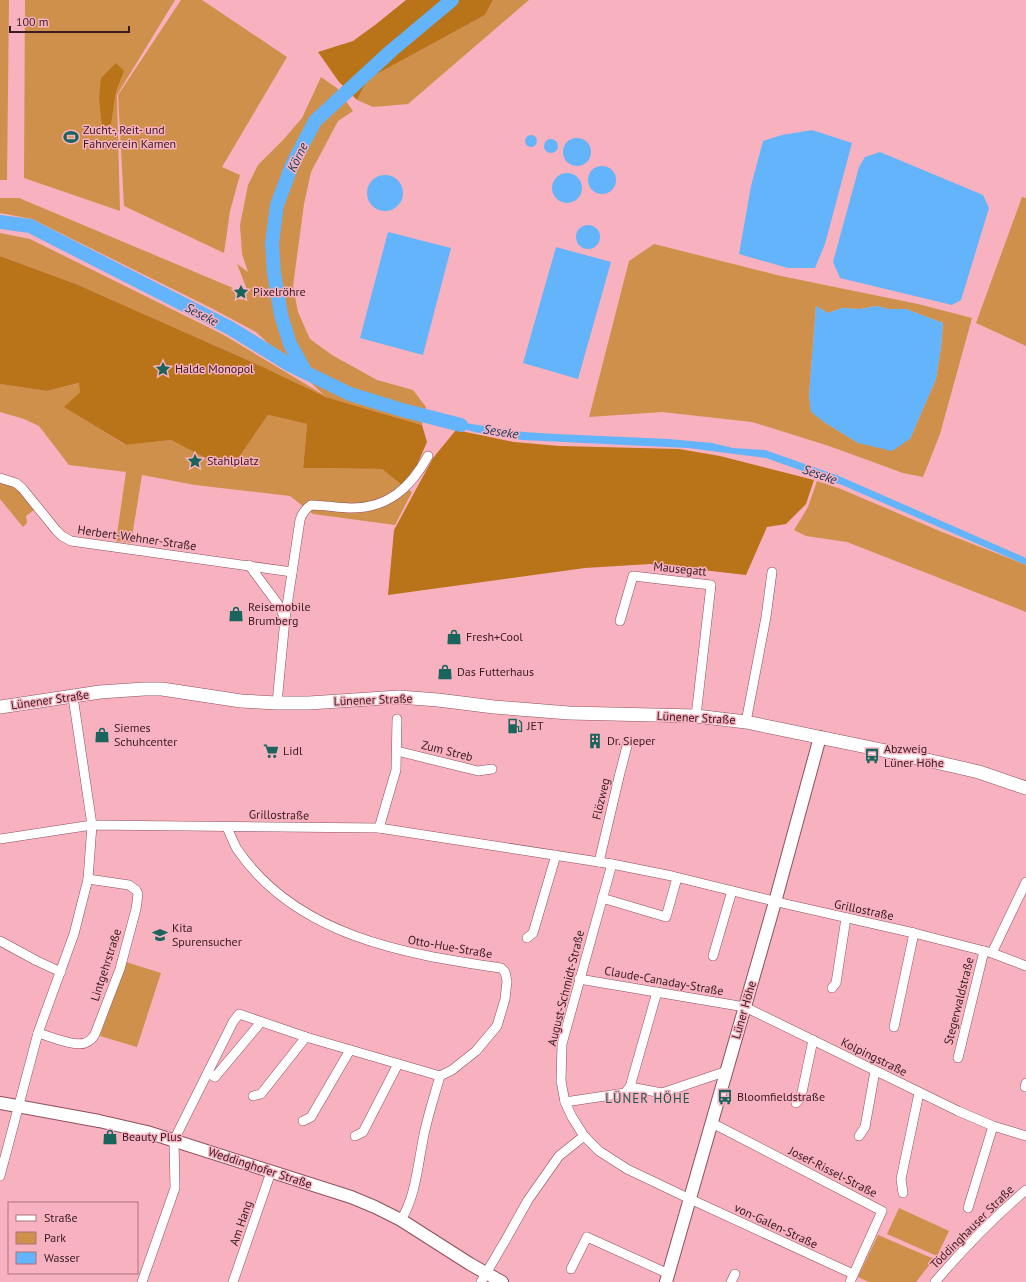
<svg xmlns="http://www.w3.org/2000/svg" width="1026" height="1282" font-family="'PT Sans',sans-serif">
<rect width="100%" height="100%" fill="#f8b1be"/>
<g fill="#cf904b" fill-rule="evenodd">
<path d="M0,0H9L7,180H0Z"/>
<path d="M25,0H175L117,95L120,211L24,178Z"/>
<path d="M181,0H202L287,57L222,167L240,175L230,211L224,253L124,206L118,95Z"/>
<path d="M493,0H529L408,104L373,107L357,100L368,79L485,15Z"/>
<path d="M321,77L337,88L353,111L338,121L311,172L304,204L293,286L298,312L310,339L332,355L377,380L413,390L426,407L422,425L326,397L261,366L76,284L0,256V233L30,239L222,334L324,395L256,332L213,309L32,219L0,213V198H19L233,288L236,297L242,300L248,292L237,264L248,272L242,254L240,225L248,185L258,165L283,140L302,118Z"/>
<path d="M1022,197L1026,198V346L976,323Z"/>
<path d="M654,244L781,276L918,304L972,318L940,434L923,477L903,473L829,446L752,422L662,412L589,417L629,261ZM816,306L828,313L842,308L860,309L876,306L889,309H906L943,323L941,347L936,379L910,439L858,443L824,422L811,411L809,396Z"/>
<path d="M80,383V392L65,407L125,445L171,440L213,462L235,463L268,415L307,424L303,468L382,469L412,492L395,525L313,514L290,496L195,485L142,475L131,543L116,541L126,472L69,465L39,426L24,419L0,412V384L47,391Z"/>
<path d="M817,481L841,489L942,532L1026,565V612L847,542L806,536L794,530L808,507Z"/>
<path d="M0,482C20,488 22,493 34,510L26,516L27,523L23,527L0,499Z"/>
<path d="M126,962L161,973L137,1047L100,1036Z"/>
<path d="M899,1208L949,1231L937,1256L887,1234Z"/>
<path d="M878,1235L934,1259L916,1282H869L858,1277Z"/>
</g>
<g fill="#b97319">
<path d="M406,0H493L485,15L368,79L357,100L339,82L318,52L353,41L375,25Z"/>
<path d="M116,63L124,71L116,91L111,124L102,127L99,98L101,78Z"/>
<path d="M0,256L76,284L261,366L326,397L422,425L427,442L417,465L402,485L382,469L303,468L307,424L268,415L235,463L213,462L171,440L126,445L64,407L80,392L79,383L47,391L0,384Z"/>
<path d="M456,430L514,442L560,446L679,449L720,456L814,480L806,504L786,524L767,527L746,575L650,564L585,568L388,595L394,530L433,458Z"/>
</g>
<g fill="#63b4fa">
<path d="M812,130L852,143L825,244L815,268H788L739,254L751,186L763,141L782,135Z"/>
<circle cx="531" cy="141" r="6"/>
<circle cx="577" cy="152" r="14"/>
<circle cx="551" cy="146" r="7"/>
<path d="M880,152L983,195L989,208L961,300L952,305L840,278L833,262L859,167L865,157Z"/>
<circle cx="602" cy="180" r="14"/>
<circle cx="567" cy="188" r="15"/>
<circle cx="385" cy="193" r="18"/>
<circle cx="588" cy="237" r="12"/>
<path d="M388,232L451,248L423,355L360,338Z"/>
<path d="M556,247L611,262L578,379L523,363Z"/>
<path d="M816,306L828,313L842,308L860,309L876,306L889,309H906L943,323L941,347L936,379L910,439L892,451L858,443L824,422L811,412L809,396Z"/>
<path d="M444,416L465,423L524,432L556,434L669,439L712,443L733,448L765,450L839,476L1026,558V565L842,485L766,458L688,448L522,440L474,432L443,422Z"/>
</g>
<g fill="none" stroke-linecap="round" stroke-linejoin="round">
<g stroke="#63b4fa" stroke-width="14">
<path d="M0,222L30,226L230,328L290,365L350,394L402,410L461,425"/>
<path d="M305,371L290,344L281,315L274,273L272,243L277,205L292,165L315,121L391,51L452,0"/>
</g>
<g stroke="#8e505e" stroke-width="10">
<g id="minor">
<path d="M0,478L16,483L22,488L56,530L62,536L71,541L292,572"/>
<path d="M249,565L280,607L285,619"/>
<path d="M620,621L633,576L711,585L696,716"/>
<path d="M277,703L285,619L300,520C302,513 305,509 311,505C325,505 338,508 351,508C389,508 411,487 428,456"/>
<path d="M746,722L766,617L772,572"/>
<path d="M397,751L478,771L492,769"/>
<path d="M227,827C230,834 233,842 237,849C296,936 404,954 501,968L505,972L507,981L505,999L497,1026L476,1051L452,1070L440,1076C435,1094 429,1112 425,1130C418,1160 417,1194 401,1220"/>
<path d="M379,828L396,770L397,719"/>
<path d="M0,839L92,825L379,828L612,864L672,876L786,904L914,933L992,953L1026,966"/>
<path d="M599,862L619,777L628,742"/>
<path d="M612,864L562,1044L561,1081L565,1102L572,1117L584,1136L599,1151L627,1169L690,1199L853,1274"/>
<path d="M602,898L666,917L677,878"/>
<path d="M527,938L533,933L556,855"/>
<path d="M0,941L37,961L61,972"/>
<path d="M992,953L1026,882"/>
<path d="M713,956L732,891"/>
<path d="M579,979L745,1007L958,1111L993,1126L1026,1136"/>
<path d="M832,988L836,983L846,918"/>
<path d="M894,1027L914,933"/>
<path d="M38,1033C49,1036 75,1047 85,1043C90,1041 93,1038 95,1034L120,969L136,909L138,894L136,890L129,885L88,879"/>
<path d="M958,1058L984,951"/>
<path d="M208,1073L215,1077L261,1022"/>
<path d="M630,1087L657,992"/>
<path d="M1025,1087L1026,1083"/>
<path d="M253,1096L261,1094L306,1037"/>
<path d="M565,1102L625,1093L630,1087L662,1093L727,1071"/>
<path d="M796,1103L801,1097L813,1040"/>
<path d="M303,1121L311,1117L350,1050"/>
<path d="M712,1123L882,1211L850,1282"/>
<path d="M355,1136L363,1132L398,1064"/>
<path d="M859,1136L865,1127L875,1071"/>
<path d="M0,1176L38,1033L74,934L88,879L92,825L73,697"/>
<path d="M903,1193L901,1179L919,1093"/>
<path d="M968,1208L993,1126"/>
<path d="M571,1269L587,1237L669,1274"/>
<path d="M142,1282L175,1188L174,1140L233,1022L239,1014L306,1037L440,1076"/>
<path d="M233,1282L271,1172"/>
<path d="M481,1282L505,1241L528,1200L559,1156L584,1136"/>
<path d="M731,1282L735,1274"/>
<path d="M935,1282C963,1249 993,1218 1026,1190"/>
</g>
</g>
<g stroke="#8e505e" stroke-width="14">
<g id="tertiary">
<path d="M0,1103L99,1121L147,1132L351,1197L375,1207L401,1220L470,1264L502,1282"/>
<path d="M666,1282L775,902L820,737"/>
</g>
</g>
<g stroke="#8e505e" stroke-width="14">
<path id="secondary" d="M0,707L100,692L144,689H162L241,701L277,703H309L399,697L438,700L494,707L569,713L696,716L746,722L901,754L979,772L1026,788"/>
</g>
<use href="#minor" stroke="#fff" stroke-width="9"/>
<use href="#tertiary" stroke="#fff" stroke-width="12"/>
<use href="#secondary" stroke="#fff" stroke-width="13"/>
</g>
<defs>
<g id="stadium-bare" transform="scale(1.2)"><path d="M0-5a6.5 5 0 1 0 0 10a6.5 5 0 1 0 0-10ZM-3.5-1.8h7v3.6h-7Z" fill="#19655e" stroke="#f8b1be" stroke-width="2.5" paint-order="stroke"/></g>
<g id="sight-bare" transform="scale(1.2)"><path d="M0-6L1.8-2.2L6-1.7L2.9 1.2L3.7 5.4L0 3.3L-3.7 5.4L-2.9 1.2L-6-1.7L-1.8-2.2Z" fill="#19655e" stroke="#f8b1be" stroke-width="2.5" paint-order="stroke"/></g>
<g id="shop-bare" transform="scale(1.2)"><path d="M-5-2.5h2.3a2.7 3.5 0 0 1 5.4 0H5L5.5 6h-11ZM-1.5-2.5h3a1.5 2.3 0 0 0-3 0Z" fill="#19655e" stroke="#f8b1be" stroke-width="2.5" paint-order="stroke"/></g>
<g id="fuel-bare" transform="scale(1.2)"><path d="M-5.5-6h7V0h2V4h1.3V-2.5L3-4.5l.8-.8L6-3V5H2.5V1h-1V6h-7ZM-4.2-4.7v3.2H.2V-4.7Z" fill="#19655e" stroke="#f8b1be" stroke-width="2.5" paint-order="stroke"/></g>
<g id="building-bare" transform="scale(1.2)"><path d="M-4-6H4V6H1V3H-1V6H-4ZM-2.5-4.3h1.7v1.8h-1.7ZM.8-4.3h1.7v1.8H.8ZM-2.5-1h1.7V.8h-1.7ZM.8-1h1.7V.8H.8Z" fill="#19655e" stroke="#f8b1be" stroke-width="2.5" paint-order="stroke"/></g>
<g id="supermarket-bare" transform="scale(1.2)"><path d="M-6-5.5h2.5l.6 2H6L4.5 2H-2.5L-4.4-4H-6ZM-1.5 3.2a1.3 1.3 0 1 0 .1 0ZM3 3.2a1.3 1.3 0 1 0 .1 0Z" fill="#19655e" stroke="#f8b1be" stroke-width="2.5" paint-order="stroke"/></g>
<g id="bus-bare" transform="scale(1.2)"><path d="M-5-6H5V4H4V6H2V4H-2V6H-4V4H-5ZM-3.5-4V0h7V-4ZM-3.5 1.2v1.5H-2V1.2ZM2 1.2v1.5H3.5V1.2Z" fill="#19655e" stroke="#f8b1be" stroke-width="2.5" paint-order="stroke"/></g>
<g id="school-bare" transform="scale(1.2)"><path d="M0-5L7-2L0 1L-7-2ZM-4 1L0 2.5L4 1V4Q0 6-4 4Z" fill="#19655e" stroke="#f8b1be" stroke-width="2.5" paint-order="stroke"/></g>
</defs>
<g fill-rule="evenodd">
<use href="#stadium-bare" x="71" y="137"/>
<use href="#sight-bare" x="241" y="292"/>
<use href="#sight-bare" x="163" y="369"/>
<use href="#sight-bare" x="195" y="461"/>
<use href="#shop-bare" x="236" y="614"/>
<use href="#shop-bare" x="454" y="637"/>
<use href="#shop-bare" x="445" y="672"/>
<use href="#fuel-bare" x="515" y="726"/>
<use href="#shop-bare" x="102" y="735"/>
<use href="#building-bare" x="595" y="741"/>
<use href="#supermarket-bare" x="271" y="751"/>
<use href="#bus-bare" x="872" y="756"/>
<use href="#school-bare" x="160" y="935"/>
<use href="#bus-bare" x="725" y="1097"/>
<use href="#shop-bare" x="110" y="1137"/>
</g>
<g text-anchor="middle" stroke-width="3" stroke-linejoin="round" paint-order="stroke">
<g font-size="12" fill="#361b21" stroke="#f8b1be" text-anchor="start">
<text x="83" y="134">Zucht-, Reit- und<tspan x="83" dy="14">Fahrverein Kamen</tspan></text>
<text x="253" y="296">Pixelröhre</text>
<text x="175" y="373">Halde Monopol</text>
<text x="207" y="465">Stahlplatz</text>
<text x="248" y="611">Reisemobile<tspan x="248" dy="14">Brumberg</tspan></text>
<text x="466" y="641">Fresh+Cool</text>
<text x="457" y="676">Das Futterhaus</text>
<text x="527" y="730">JET</text>
<text x="114" y="732">Siemes<tspan x="114" dy="14">Schuhcenter</tspan></text>
<text x="607" y="745">Dr. Sieper</text>
<text x="884" y="753">Abzweig<tspan x="884" dy="14">Lüner Höhe</tspan></text>
<text x="283" y="755">Lidl</text>
<text x="172" y="932">Kita<tspan x="172" dy="14">Spurensucher</tspan></text>
<text x="737" y="1101">Bloomfieldstraße</text>
<text x="122" y="1141">Beauty Plus</text>
</g>
<g font-size="12" fill="#361b21" stroke="#f8b1be">
<text transform="translate(137 538) rotate(8)" y="4">Herbert-Wehner-Straße</text>
<text transform="translate(680 569) rotate(6)" y="4">Mausegatt</text>
<text transform="translate(50 700) rotate(-8)" y="4">Lünener Straße</text>
<text transform="translate(373 700) rotate(-2)" y="4">Lünener Straße</text>
<text transform="translate(696 718) rotate(3)" y="4">Lünener Straße</text>
<text transform="translate(447 751) rotate(14)" y="4">Zum Streb</text>
<text transform="translate(601 799) rotate(-77)" y="4">Flözweg</text>
<text transform="translate(279 815) rotate(1)" y="4">Grillostraße</text>
<text transform="translate(864 910) rotate(12)" y="4">Grillostraße</text>
<text transform="translate(450 947) rotate(10)" y="4">Otto-Hue-Straße</text>
<text transform="translate(106 965) rotate(-72)" y="4">Lintgehrstraße</text>
<text transform="translate(664 981) rotate(10)" y="4">Claude-Canaday-Straße</text>
<text transform="translate(566 988) rotate(-76)" y="4">August-Schmidt-Straße</text>
<text transform="translate(959 1001) rotate(-76)" y="4">Stegerwaldstraße</text>
<text transform="translate(744 1010) rotate(-74)" y="4">Lüner Höhe</text>
<text transform="translate(874 1057) rotate(26)" y="4">Kolpingstraße</text>
<text transform="translate(260 1168) rotate(18)" y="4">Weddinghofer Straße</text>
<text transform="translate(833 1172) rotate(27)" y="4">Josef-Rissel-Straße</text>
<text transform="translate(241 1223) rotate(-71)" y="4">Am Hang</text>
<text transform="translate(776 1226) rotate(25)" y="4">von-Galen-Straße</text>
<text transform="translate(972 1227) rotate(-45)" y="4">Töddinghauser Straße</text>
</g>
<g font-size="13" font-style="italic" fill="#0e3a5c" stroke="#f8b1be">
<text transform="translate(297 157) rotate(-64)" y="5">Körne</text>
<text transform="translate(202 314) rotate(27)" y="5">Seseke</text>
<text transform="translate(501 431) rotate(9)" y="5">Seseke</text>
<text transform="translate(820 474) rotate(19)" y="5">Seseke</text>
</g>
<g font-size="13" letter-spacing="1" fill="#1c5651" stroke="#f8b1be">
<text x="648" y="1103">LÜNER HÖHE</text>
</g>
</g>
<rect x="8" y="1202" width="130" height="72" fill="#f8b1be" stroke="#aa757f"/>
<rect x="16" y="1215" width="20" height="6" fill="#ffffff" stroke="#aa757f"/>
<text x="44" y="1222" font-size="12" fill="#361b21">Straße</text>
<rect x="16" y="1232" width="20" height="12" fill="#cf904b" stroke="#aa757f"/>
<text x="44" y="1242" font-size="12" fill="#361b21">Park</text>
<rect x="16" y="1252" width="20" height="12" fill="#63b4fa" stroke="#aa757f"/>
<text x="44" y="1262" font-size="12" fill="#361b21">Wasser</text>
<path d="M10 26v6h119v-6" fill="none" stroke="#361b21" stroke-width="2"/>
<text x="16" y="26" font-size="12" fill="#361b21" stroke="#f8b1be" stroke-width="3" paint-order="stroke">100 m</text>
</svg>
